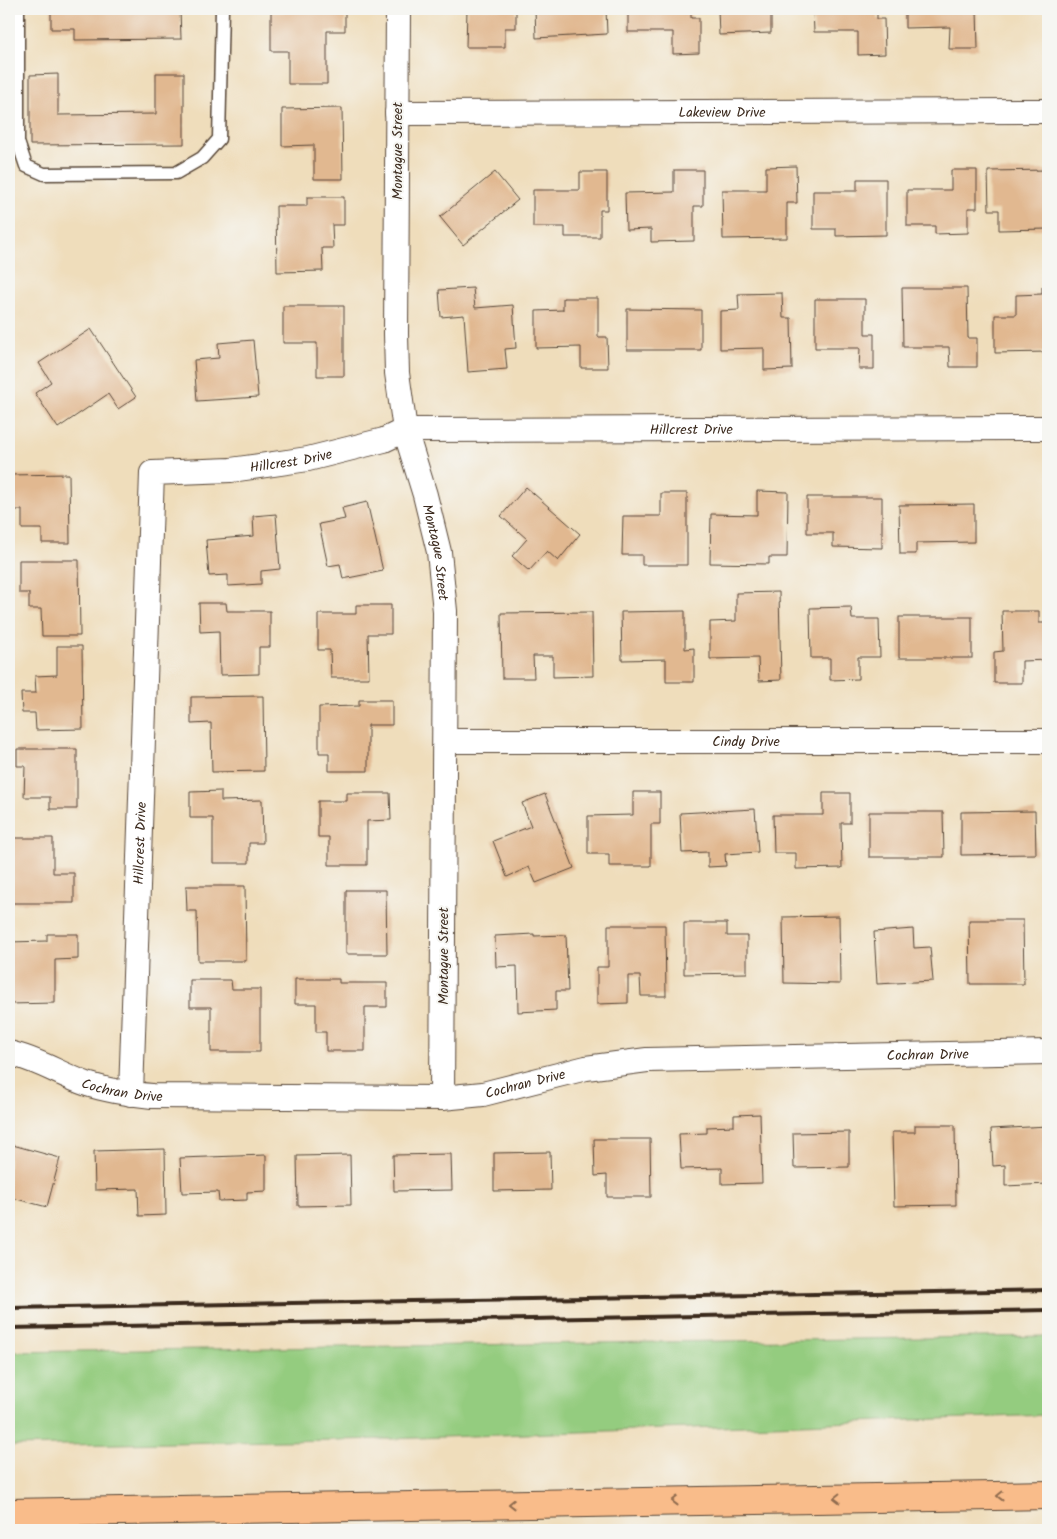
<svg xmlns="http://www.w3.org/2000/svg" width="1057" height="1539" font-family="Kalam,sans-serif">
<rect width="100%" height="100%" fill="#f6f6f2"/>
<filter id="ink" filterUnits="userSpaceOnUse"><feTurbulence type="fractalNoise" baseFrequency=".02" numOctaves="2"/><feDisplacementMap in="SourceGraphic" scale="10" xChannelSelector="R" yChannelSelector="G"/><feConvolveMatrix kernelMatrix="1 2 1 2 8 2 1 2 1" color-interpolation-filters="sRGB"/></filter>
<filter id="wash" filterUnits="userSpaceOnUse"><feTurbulence type="fractalNoise" baseFrequency=".0096" numOctaves="4" result="noise"/><feDisplacementMap in="SourceGraphic" scale="20" xChannelSelector="R" yChannelSelector="G"/><feGaussianBlur stdDeviation="1.12" result="paint"/><feColorMatrix in="noise" values="0 0 0 0 0 0 0 0 0 0 0 0 0 0 0 0 0 1.4 0 .05"/><feComposite in="paint" operator="in"/></filter>
<g filter="url(#wash)">
<rect width="100%" height="100%" fill="#efddbb"/>
<path fill="#94cc7f" stroke="#687b4e" d="M1048,1336V1415L389,1439L9,1446V1352Z"/>
<g id="blocks">
<g fill="#e1b890">
<path d="M51,9H180L181,39L75,40V29H51Z"/>
<path d="M467,9H516V28H505V47H466Z"/>
<path d="M535,9H606L607,34L536,38Z"/>
<path d="M628,9H691V18H699V53L673,54V32H628Z"/>
<path d="M718,9H771V33L719,35Z"/>
<path d="M813,9H877V19H884L885,54L858,55V32H814Z"/>
<path d="M905,9H977L978,49H949L950,27L905,28Z"/>
<path d="M271,12H345V31H327V84H288V51H271Z"/>
<path d="M156,73H184V144L30,145V75L58,74V115L156,114Z"/>
<path d="M342,108L343,179H314V145L282,146V109Z"/>
<path d="M796,166L797,203H787V238L723,239L722,190H766V167Z"/>
<path d="M674,170H703V206H694V241L651,242V229L626,230L625,193L674,192Z"/>
<path d="M951,170H977V208H968V233L935,234V226H907V190H951Z"/>
<path d="M1048,170V229L999,230V210H989L988,171Z"/>
<path d="M495,172L518,200L463,245L440,217Z"/>
<path d="M580,172H607V210H600V237H565V227H533V190H580Z"/>
<path d="M857,179H886V235L836,236V229H813V191H857Z"/>
<path d="M307,197H344V225H332L333,248H322L323,271L277,272L276,206H307Z"/>
<path d="M1042,287H1048V352L995,353V315H1016V295L1042,294Z"/>
<path d="M473,288L475,308L513,305L516,348L505,349L507,369L468,372L464,315L441,317L439,290Z"/>
<path d="M902,288H967L968,338H977V367H950L949,347H903Z"/>
<path d="M782,293L783,318H791L792,369L764,370V348L720,349V311L739,310L738,294Z"/>
<path d="M563,298H598V337H607L608,368H581V347L536,348V311L563,310Z"/>
<path d="M815,299H865V334H874V369H859L860,348H815Z"/>
<path d="M283,306H344V376H317V343H283Z"/>
<path d="M627,309L701,310V350H627Z"/>
<path d="M91,329L136,397L118,409L108,394L58,428L35,393L51,382L39,363Z"/>
<path d="M253,340L258,397L197,401L194,360L219,358L218,343Z"/>
<path d="M69,474L70,543H42V529H22V510H9V475Z"/>
<path d="M526,487L580,534L558,561L547,551L529,571L512,556L527,539L501,516Z"/>
<path d="M757,491L788,492L787,557H769V564L710,563L711,514L757,515Z"/>
<path d="M661,493H687V565H642V555H622L623,516H661Z"/>
<path d="M807,497H882V548L833,547V533H807Z"/>
<path d="M367,502L383,571L343,579L340,564L328,566L319,524L345,519L342,508Z"/>
<path d="M974,504V542L916,543V554H900L899,505Z"/>
<path d="M276,514L280,569L261,571V584L228,586V575L209,576L206,540L254,536L253,516Z"/>
<path d="M19,560H79L80,636H42L41,609H29V593H19Z"/>
<path d="M779,592L781,680L759,681L758,658L710,659V622L736,621V593Z"/>
<path d="M199,603H226L227,611H270V647H259V674L220,675L219,631L200,632Z"/>
<path d="M356,605H391V634H368L369,678H331L330,650H318V614H356Z"/>
<path d="M851,607L852,619H879L880,657H858V679L830,680V658H811L810,608Z"/>
<path d="M685,611V649L694,648V682H666V659L622,660L621,612Z"/>
<path d="M1002,611H1039V623H1048V660L1022,661V683H994V652L1003,651Z"/>
<path d="M592,612L593,676L553,677V656H533L534,678H502L501,613Z"/>
<rect x="899" y="617" width="73" height="41"/>
<path d="M57,646H82L83,729L36,730L35,713H22L21,693H36L35,676L57,675Z"/>
<path d="M263,696L264,771L212,772L211,723L191,724V697Z"/>
<path d="M359,700H392V725H368V771H329V753H319V707L359,706Z"/>
<path d="M17,749H77V809H50V797H24L25,766H17Z"/>
<path d="M221,791V801L262,800L263,843H249V863H213V818H190V792Z"/>
<path d="M633,792H660V824H651V866H609V854H588V816L633,815Z"/>
<path d="M347,793H390L391,820L367,821V865H329V837H318V801H347Z"/>
<path d="M823,793H850V823H841L842,868L796,869V853H774L773,815H823Z"/>
<path d="M545,794L574,868L536,883L529,867L507,877L493,841L531,826L522,803Z"/>
<path d="M755,809L758,852L725,854L726,866L708,867V852L682,853L680,813Z"/>
<path d="M1035,811L1036,854L961,855V812Z"/>
<path d="M869,812H943L944,857H869Z"/>
<path d="M9,838H53V873H74V903H9Z"/>
<path d="M186,886H245L246,961H198L197,911H187Z"/>
<path d="M346,890H386L387,954H346Z"/>
<path d="M839,916L840,984L784,983L783,917Z"/>
<path d="M969,920H1023L1024,984H970Z"/>
<path d="M684,923H727V936H747V973L684,974Z"/>
<path d="M608,925H665L666,996H641L640,976H628V1003L597,1004V967H608Z"/>
<path d="M913,929L914,948L930,947L933,981L877,984L874,932Z"/>
<path d="M47,934H78V959L55,960V1003L9,1004V942L47,941Z"/>
<path d="M534,934V936L566,935L568,991H556V1010L518,1012L517,966L496,967L495,936Z"/>
<path d="M295,979H339V983H387V1007H365V1051H326V1032H316V1004H295Z"/>
<path d="M190,980H231L232,989H260V1052H211V1007H190Z"/>
<path d="M760,1114L762,1183L722,1184V1168L681,1169L679,1134L707,1133V1127L734,1126V1115Z"/>
<path d="M915,1125H955L956,1205L894,1206L892,1132H915Z"/>
<path d="M1048,1126V1184L1005,1186V1165L993,1166L991,1129Z"/>
<path d="M849,1132V1167L794,1168L793,1133Z"/>
<path d="M594,1139H650L651,1197H607V1175L595,1176Z"/>
<path d="M9,1144L60,1158L47,1207L9,1197Z"/>
<path d="M165,1149L166,1215L139,1216L138,1189L95,1190L94,1151Z"/>
<path d="M550,1152L551,1190L494,1191V1153Z"/>
<path d="M451,1154L452,1190L394,1191L393,1155Z"/>
<path d="M266,1155V1191L247,1192V1200L219,1201L218,1192L182,1193L180,1158Z"/>
<path d="M350,1155L351,1205L298,1206L297,1156Z"/>
</g>
</g>
</g>
<g filter="url(#ink)">
<use href="#blocks" fill-opacity="0" stroke="#564536" stroke-width="1"/>
<g fill="none" stroke-linecap="round" stroke-linejoin="round">
<g stroke="#564536" stroke-width="15">
<path id="service" d="M18,9V142L26,166L44,174L176,173L202,158L219,139L222,9"/>
</g>
<g stroke="#564536" stroke-width="26">
<g id="minor">
<path id="s1" d="M398,9L396,334L397,373L405,430L425,495L439,552L445,611L442,1098"/>
<path id="s2" d="M397,113L1048,111"/>
<path id="s3" d="M445,741H1048"/>
<path id="s4" d="M9,1053C37,1059 61,1075 87,1084C108,1091 131,1094 152,1096L442,1098L483,1094L586,1068L647,1060L1048,1052"/>
<path id="s5" d="M131,1094L152,473L231,470L308,459L384,440L405,430L1048,428"/>
</g>
</g>
<g stroke="#564536" stroke-width="30">
<path id="motorway" d="M9,1513L1048,1495"/>
</g>
<use href="#service" stroke="#fff" stroke-width="12"/>
<use href="#minor" stroke="#fff" stroke-width="24"/>
<use href="#motorway" stroke="#f9bc8a" stroke-width="28"/>
<g stroke="#3b2a1e" stroke-width="4">
<path d="M9,1308L1048,1290"/>
<path d="M9,1328L1048,1310"/>
</g>
</g>
<defs><path id="oneway-chevron" d="M-2-3.5L2.5 0L-2 3.5" fill="none" stroke-width="1.6" stroke-linecap="round" stroke-linejoin="round" transform="scale(1.25)"/></defs>
<g stroke="#906c4f">
<use href="#oneway-chevron" transform="translate(1000 1496) rotate(179)"/>
<use href="#oneway-chevron" transform="translate(837 1498) rotate(179)"/>
<use href="#oneway-chevron" transform="translate(675 1501) rotate(179)"/>
<use href="#oneway-chevron" transform="translate(512 1504) rotate(179)"/>
</g>
</g>
<g text-anchor="middle" stroke-width="4" stroke-linejoin="round" paint-order="stroke">
<g font-size="14" fill="#3b2a1e" stroke="#f6f6f2">
<text dy="5" stroke="none"><textPath href="#s2" startOffset="325">Lakeview Drive</textPath></text>
<text transform="translate(397 151) rotate(-90)" y="5">Montague Street</text>
<text dy="5" stroke="none"><textPath href="#s5" startOffset="1166">Hillcrest Drive</textPath></text>
<text dy="5" stroke="none"><textPath href="#s5" startOffset="761">Hillcrest Drive</textPath></text>
<text dy="5" stroke="none"><textPath href="#s1" startOffset="548">Montague Street</textPath></text>
<text dy="5" stroke="none"><textPath href="#s3" startOffset="301">Cindy Drive</textPath></text>
<text dy="5" stroke="none"><textPath href="#s5" startOffset="251">Hillcrest Drive</textPath></text>
<text transform="translate(443 956) rotate(-90)" y="5">Montague Street</text>
<text dy="5" stroke="none"><textPath href="#s4" startOffset="930">Cochran Drive</textPath></text>
<text dy="5" stroke="none"><textPath href="#s4" startOffset="525">Cochran Drive</textPath></text>
<text dy="5" stroke="none"><textPath href="#s4" startOffset="120">Cochran Drive</textPath></text>
</g>
</g>
<rect width="1057" height="1539" fill="none" stroke="#f6f6f2" stroke-width="30"/>
</svg>
